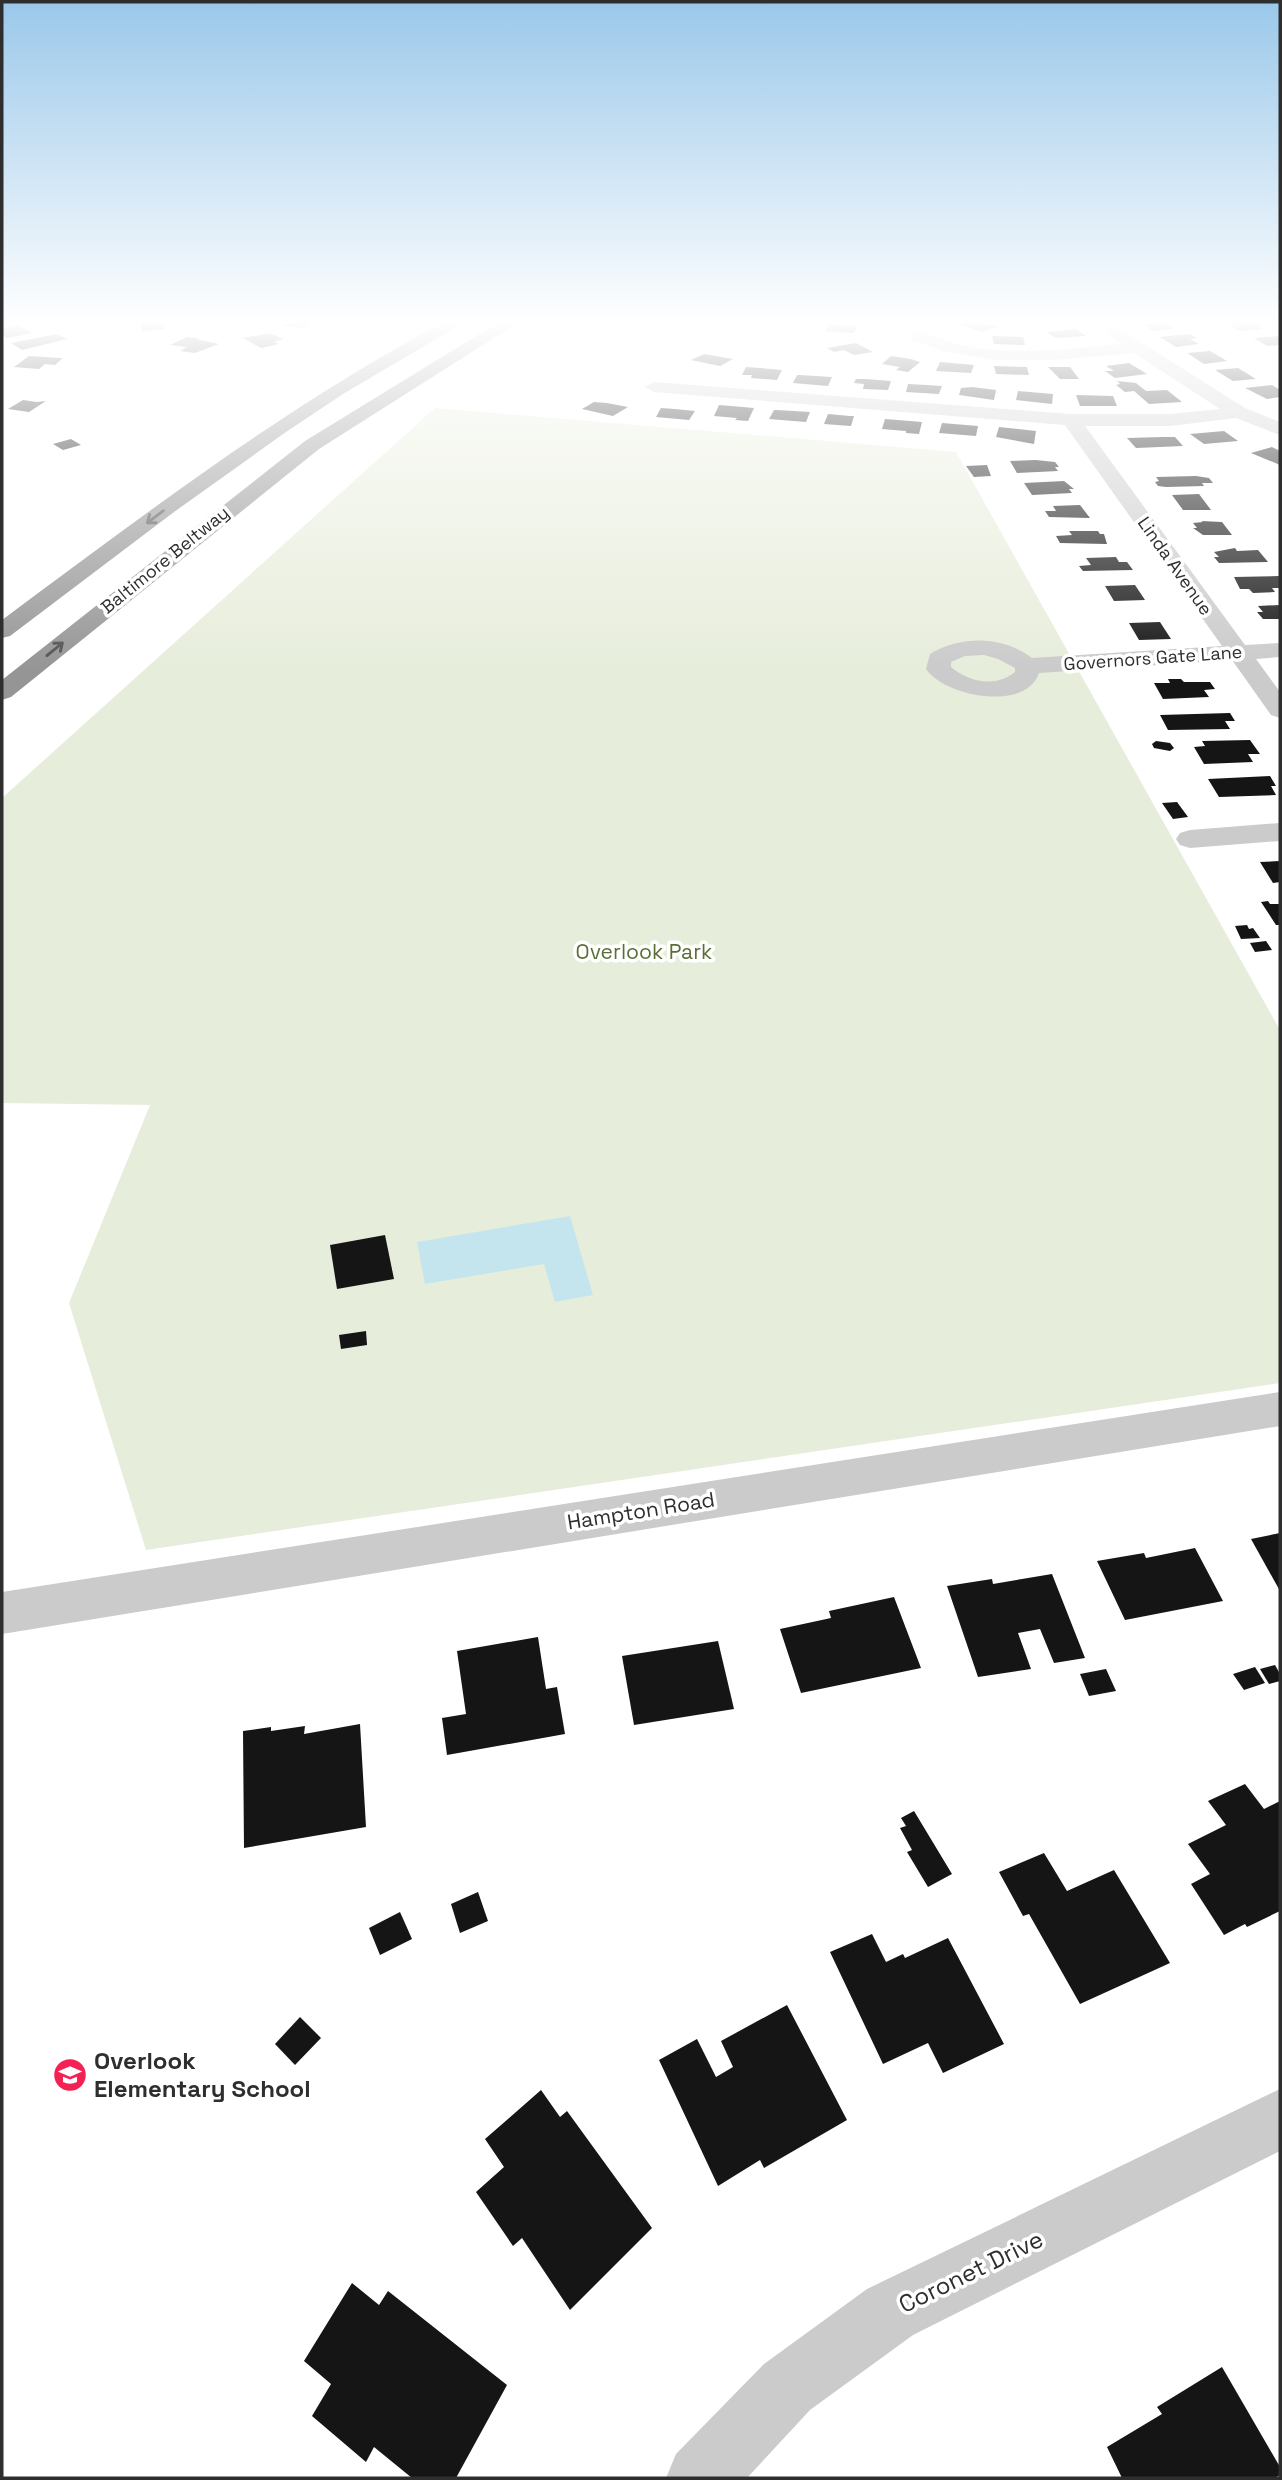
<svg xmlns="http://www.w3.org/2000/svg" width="1282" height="2480" font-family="'Space Grotesk',sans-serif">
<rect width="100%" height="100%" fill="#fff"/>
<path fill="#e7eddb" d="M435,408L956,452L1280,1030V1383L146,1550L69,1303L150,1105L2,1103V798Z"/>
<path fill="#c5e5ee" d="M570,1216L593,1295L555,1302L544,1264L425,1284L417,1242Z"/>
<g fill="#151515">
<path d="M142,322L165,323V329L141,331Z"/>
<path d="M288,322H311L304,328L283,326Z"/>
<path d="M965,322H983L998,327L982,332L958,324Z"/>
<path d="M1166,322L1173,329L1153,331L1142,324Z"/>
<path d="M1226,322H1264V324L1257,325L1263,329L1240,331Z"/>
<path d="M829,324L851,326H858L854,333L826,331Z"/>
<path d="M18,325L32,333L7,338L2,335V328Z"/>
<path d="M1076,329L1086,336L1056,338L1046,332Z"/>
<path d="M270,333L283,339L274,342L279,344L261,348L243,338Z"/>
<path d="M57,334L67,339L22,350L11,343Z"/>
<path d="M1190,334L1197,338L1190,339L1199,344L1176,347L1160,337Z"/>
<path d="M992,336L1023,337L1025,345L994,344Z"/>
<path d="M1280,336V345L1267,346L1254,338Z"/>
<path d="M187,337L199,338L196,339L219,344L195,353L180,351L187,347L170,345Z"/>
<path d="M856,343L873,352L854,355L844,350L834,352L827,348Z"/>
<path d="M1210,351L1227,361L1204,364L1187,353Z"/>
<path d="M704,354L727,358L733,359L720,366L691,360Z"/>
<path d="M29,356L60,358H63L55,365L45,364L39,369L14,367Z"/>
<path d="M891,356L911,359L920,362L908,372L896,370L900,367L882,364Z"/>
<path d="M940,362L963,364L974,365L971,373L936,371Z"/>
<path d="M1129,363L1147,374L1115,378L1105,371H1114L1106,366Z"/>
<path d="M994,366L1027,367L1029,375L996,374Z"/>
<path d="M746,367L760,368L782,370L777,380L751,378L752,375H742Z"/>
<path d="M1048,367H1070L1079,379H1060Z"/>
<path d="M1238,368L1256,379L1233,381L1215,370Z"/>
<path d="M797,375H800L832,377L828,386L793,383Z"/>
<path d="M856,379H866L891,381L888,390L863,389L864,384L854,383Z"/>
<path d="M1117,381L1136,383L1146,391L1167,390L1182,402L1149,404L1134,391L1125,392L1116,385L1120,384Z"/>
<path d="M908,384L927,385L942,386L939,394L906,392Z"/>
<path d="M1272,385L1280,390V397L1267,399L1245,388Z"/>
<path d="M972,387L996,390L994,400L959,395L961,388Z"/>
<path d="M1018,391L1053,394L1052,404L1016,400Z"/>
<path d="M1076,395L1113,396L1117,406H1080Z"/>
<path d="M23,400L37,402L46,401L29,412L8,409Z"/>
<path d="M594,402L607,403L628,407L613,416L582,409Z"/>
<path d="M719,405L743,407L754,408L748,421L735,420L737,418L714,416Z"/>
<path d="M661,408L675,409L695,411L689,420L656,417Z"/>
<path d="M774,410H777L810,412L806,422L769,419Z"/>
<path d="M828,414L850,416H854L851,426L824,424Z"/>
<path d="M885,419L910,421L922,422L919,434L906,433V431L882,429Z"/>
<path d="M942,423L978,426L976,436L939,433Z"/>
<path d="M999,427L1036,431L1034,444L996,437Z"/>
<path d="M1224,431L1238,441L1204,444L1190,434Z"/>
<path d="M1163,437H1175L1183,446L1136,448L1127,438Z"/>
<path d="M71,439L81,445L63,450L53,444Z"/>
<path d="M1272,447L1280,451V465L1251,453Z"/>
<path d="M1036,460L1055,462L1059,467H1055L1058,471L1017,473L1010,461Z"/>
<path d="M987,465L991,476L974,477L966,466Z"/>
<path d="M1196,476L1209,478L1213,483H1202L1204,486L1166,487L1158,486L1155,482L1159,481L1156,477Z"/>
<path d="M1064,481L1074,489H1069L1072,493L1032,495L1024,483Z"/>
<path d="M1199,494L1211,510H1183L1172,495Z"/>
<path d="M1080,505L1090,518L1049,517L1045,511H1056L1053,506Z"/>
<path d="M1201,521L1222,522L1232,535H1203L1193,528H1197L1193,523L1203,522Z"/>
<path d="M1069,531H1098L1100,534H1104L1107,544L1060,543L1056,536L1072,535Z"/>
<path d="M1235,548L1237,551L1258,550L1268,562L1219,563L1214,557H1219L1214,552Z"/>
<path d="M1116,557L1119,562H1127L1133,570L1083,571L1079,566L1091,565L1086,558Z"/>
<path d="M1280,576V588H1272L1275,592L1253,593L1249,589H1240L1234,577Z"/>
<path d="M1135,585L1145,600L1114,601L1105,586Z"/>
<path d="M1280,605V619H1263L1257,612H1263L1258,606Z"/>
<path d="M1160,622L1171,639L1139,640L1129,623Z"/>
<path d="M1168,679H1181L1184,682H1210L1215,689L1204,690L1209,697L1163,699L1154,683H1170Z"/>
<path d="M1230,713L1235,721H1225L1230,729L1168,730L1160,715Z"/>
<path d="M1250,740L1260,754H1248L1253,762L1204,764L1194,747L1205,746L1202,741Z"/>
<path d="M1156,741L1170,743L1174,748L1170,751L1154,748L1152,744Z"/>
<path d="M1270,776L1276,786H1271L1276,795L1219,797L1208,779Z"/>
<path d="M1177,802L1188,817L1173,819L1162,803Z"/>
<path d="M1280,861V882L1273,883L1260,862Z"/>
<path d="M1268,901L1270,904H1280V925H1276L1261,902Z"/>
<path d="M1247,925L1249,929L1253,928L1260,938L1241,939L1235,926Z"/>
<path d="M1266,941L1272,950L1255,952L1250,943Z"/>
<path d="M385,1235L394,1279L337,1289L330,1245Z"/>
<path d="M366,1331L367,1345L341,1349L339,1335Z"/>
<path d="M1280,1533V1591L1251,1539Z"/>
<path d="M1195,1548L1223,1601L1125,1620L1097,1561L1144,1553L1146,1558Z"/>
<path d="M1052,1574L1085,1658L1054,1663L1040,1629L1018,1633L1031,1669L978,1677L947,1586L992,1579L993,1584Z"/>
<path d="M894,1597L921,1668L801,1693L780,1629L831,1618L829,1611Z"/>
<path d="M538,1637L546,1689L557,1687L565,1734L447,1755L442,1718L466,1714L457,1651Z"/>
<path d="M718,1641L734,1709L634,1725L622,1656Z"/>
<path d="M1275,1665L1280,1674V1681L1269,1684L1260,1669Z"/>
<path d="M1255,1667L1265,1683L1244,1690L1233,1674Z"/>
<path d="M1106,1669L1116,1691L1089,1696L1080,1674Z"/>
<path d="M360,1724L366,1827L244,1848L243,1731L271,1727V1731L305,1726L304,1734Z"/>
<path d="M1245,1784L1264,1809L1280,1801V1911L1247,1927L1245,1924L1224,1935L1191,1884L1210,1874L1188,1844L1226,1825L1208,1801Z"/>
<path d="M914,1811L952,1874L928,1887L907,1852L912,1850L900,1828L906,1826L901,1818Z"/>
<path d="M1044,1853L1067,1891L1114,1870L1170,1963L1080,2004L1029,1914L1023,1916L999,1872Z"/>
<path d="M478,1892L488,1921L460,1933L451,1904Z"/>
<path d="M400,1912L412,1939L380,1955L369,1928Z"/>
<path d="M872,1934L886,1962L903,1954L905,1958L948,1938L1004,2044L943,2073L928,2043L883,2064L830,1952Z"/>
<path d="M787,2005L847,2120L764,2168L760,2160L718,2186L659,2060L697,2039L716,2077L733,2067L721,2041Z"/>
<path d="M300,2017L321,2038L295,2065L275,2044Z"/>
<path d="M541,2090L560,2117L567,2111L652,2228L570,2310L522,2238L513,2246L476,2192L504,2167L485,2139Z"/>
<path d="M352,2283L379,2305L388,2291L507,2385L456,2478H412L374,2447L366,2462L312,2416L331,2384L304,2361Z"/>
<path d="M1222,2367L1280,2467V2475L1275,2478H1122L1107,2447L1162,2414L1157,2407Z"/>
</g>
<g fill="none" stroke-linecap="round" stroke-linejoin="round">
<g fill="#cbcbcb" fill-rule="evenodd">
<path d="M1089,322H1109L1245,408L1280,422V435L1236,418L1170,426H1085L1245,645L1280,643V657L1256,659L1280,692V718L1271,715L1232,660L1039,673C1026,712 945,697 926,669L930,654C962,635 1003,636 1032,658L1222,646L1065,425L654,392L645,387L654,382L1071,414H1170L1220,409L1134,353L1054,360H997L943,351L912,340L910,336L918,331C936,335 951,344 970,347C1019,355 1071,349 1121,344ZM984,655L998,659L1015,668V672C995,688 969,682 951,667V662L965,656Z"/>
<path d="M1280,823V841L1190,848L1180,845L1176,839L1180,833L1190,830Z"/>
<path d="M1280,1392V1426L2,1634V1592Z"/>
<path d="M1280,2089V2151L913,2335L810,2410L747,2478H666L676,2454L764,2364L867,2289Z"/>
</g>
<g fill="#959595" fill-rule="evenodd">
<path d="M444,322H465L343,394L286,432L174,512L10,636L2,638V620C145,514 286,406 444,322Z"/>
<path d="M499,322H519L319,449L11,697L2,700V680L305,441Z"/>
</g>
</g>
<defs><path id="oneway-shaft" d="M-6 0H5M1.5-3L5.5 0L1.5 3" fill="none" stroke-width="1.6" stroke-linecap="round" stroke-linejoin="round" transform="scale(1.75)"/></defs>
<g stroke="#525252">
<use href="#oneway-shaft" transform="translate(155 517) rotate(143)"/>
<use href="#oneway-shaft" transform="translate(55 649) rotate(-39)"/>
</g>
<linearGradient id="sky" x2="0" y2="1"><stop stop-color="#9ac8ea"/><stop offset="0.48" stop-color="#fff"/><stop offset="1" stop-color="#fff" stop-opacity="0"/></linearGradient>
<rect width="1282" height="670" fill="url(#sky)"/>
<defs>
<g id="school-disc" transform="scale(1.75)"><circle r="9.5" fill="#f32253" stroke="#fff"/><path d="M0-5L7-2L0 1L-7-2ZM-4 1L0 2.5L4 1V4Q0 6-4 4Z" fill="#fff"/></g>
</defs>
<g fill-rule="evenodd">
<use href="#school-disc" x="70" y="2075"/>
</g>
<g text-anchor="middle" stroke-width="7" stroke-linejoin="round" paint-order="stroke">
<g font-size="18" fill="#2e2e2e" stroke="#fff">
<text transform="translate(165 560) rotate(-39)" y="6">Baltimore Beltway</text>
<text transform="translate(1175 566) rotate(55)" y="6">Linda Avenue</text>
<text transform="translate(1153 658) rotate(-4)" y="6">Governors Gate Lane</text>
</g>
<g font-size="21" fill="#5a6e38" stroke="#fff">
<text x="644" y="959">Overlook Park</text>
</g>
<g font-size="21" fill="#2e2e2e" stroke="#fff">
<text transform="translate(641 1511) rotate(-9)" y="7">Hampton Road</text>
</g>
<g font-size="24" font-weight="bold" fill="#2e2e2e" stroke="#fff" text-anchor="start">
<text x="94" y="2069">Overlook<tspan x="94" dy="28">Elementary School</tspan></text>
</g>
<g font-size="24" fill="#2e2e2e" stroke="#fff">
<text transform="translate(971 2272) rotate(-26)" y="8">Coronet Drive</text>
</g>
</g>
<rect width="1282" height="2480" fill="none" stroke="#2e2e2e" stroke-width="7"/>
</svg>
